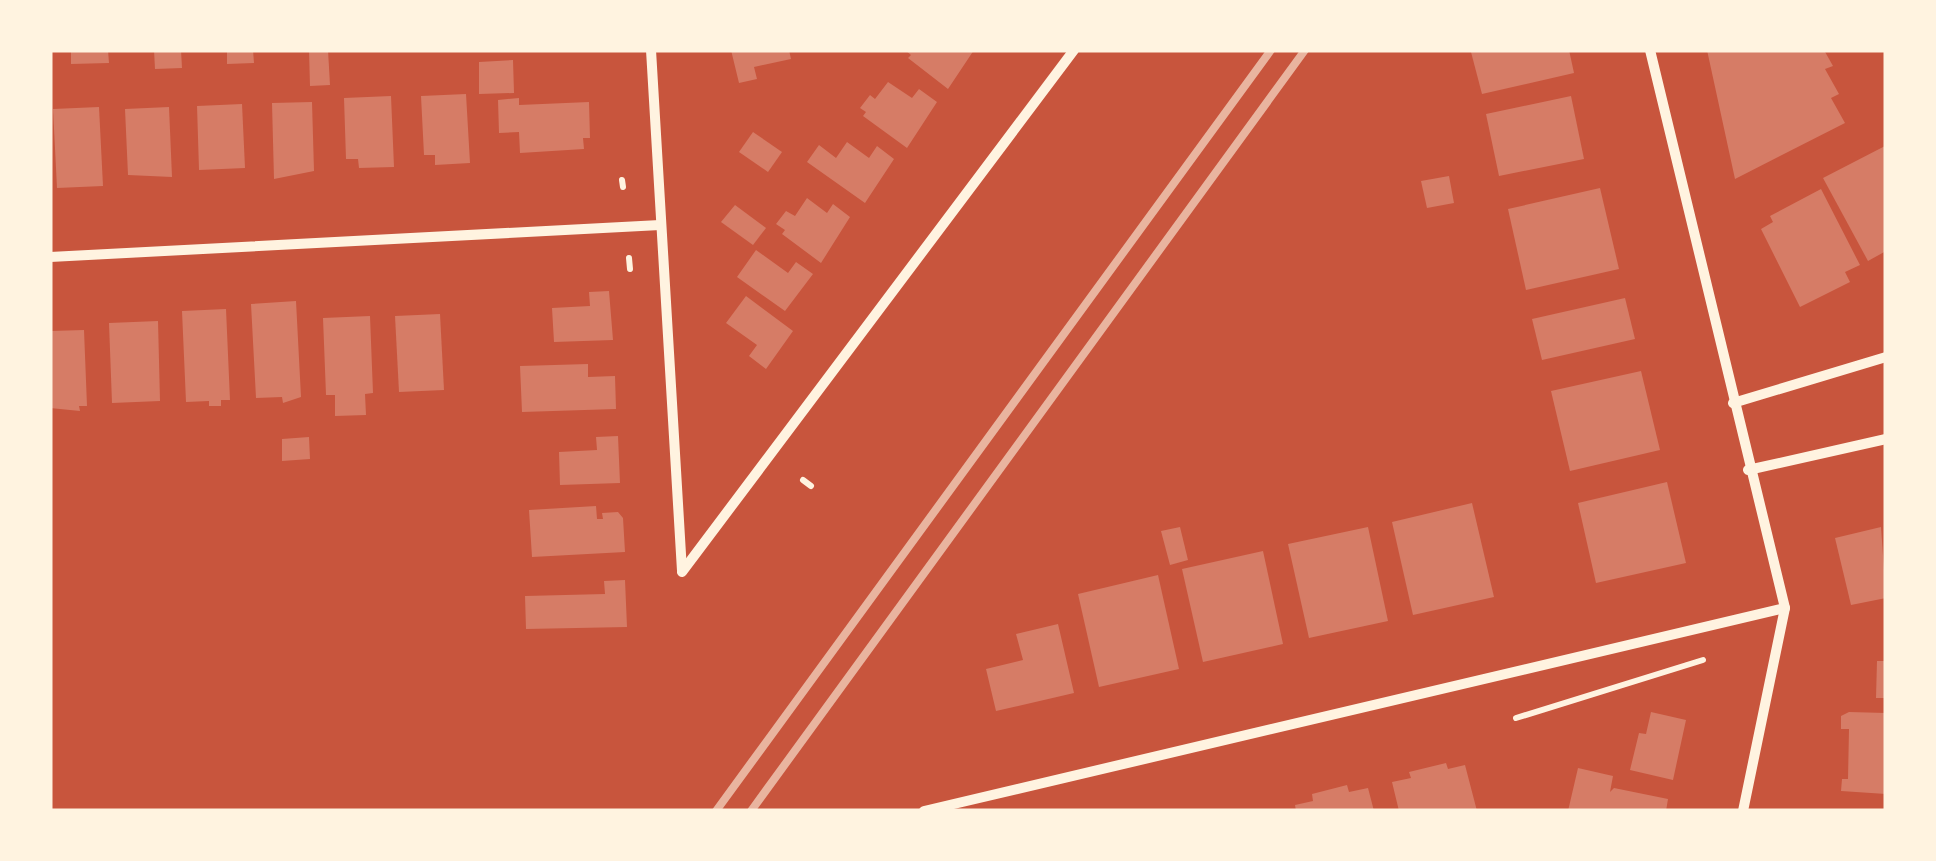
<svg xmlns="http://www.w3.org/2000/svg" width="1936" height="861" font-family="'Crimson Pro',serif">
<rect width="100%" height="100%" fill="#c8553d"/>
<g fill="#d67c66">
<path d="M71,50H108L109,63L71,64Z"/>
<path d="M154,50H181L182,68L155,69Z"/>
<path d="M227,50H253L254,63L227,64Z"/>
<path d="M309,50H328L330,85L310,86Z"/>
<path d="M731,50H789L791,59L754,67L757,79L739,83Z"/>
<path d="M905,50H974L948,89L908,58L911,55Z"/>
<path d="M1480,50H1569L1574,73L1482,94L1471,52Z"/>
<path d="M1707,50H1824L1833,66L1825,69L1839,94L1831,98L1845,123L1735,179Z"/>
<path d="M513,60L514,93L479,94V62Z"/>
<path d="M888,82L912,98L919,89L937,102L907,148L863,116L866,112L860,108L870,95L875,99Z"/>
<path d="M466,94L470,163L435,165V155H424L421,96Z"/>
<path d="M391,96L394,167L359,168L358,159H346L344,98Z"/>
<path d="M1571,96L1584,159L1499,176L1486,114Z"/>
<path d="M519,98V105L589,102L590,138H583L584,149L520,153L519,132L499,133L498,100Z"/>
<path d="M312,102L314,171L274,179L272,103Z"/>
<path d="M242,104L245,168L199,170L197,106Z"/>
<path d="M99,107L103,186L57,188L53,109Z"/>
<path d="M169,107L172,177L128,175L125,109Z"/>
<path d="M753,132L782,152L768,172L739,152Z"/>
<path d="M847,142L869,158L877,146L894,159L865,203L807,162L819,145L836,158Z"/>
<path d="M1885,146L1886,251L1868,261L1823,178Z"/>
<path d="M1449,176L1454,203L1427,208L1421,181Z"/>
<path d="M1600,188L1619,269L1526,290L1508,209Z"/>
<path d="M1821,189L1860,265L1845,272L1850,282L1800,307L1761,229L1773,222L1770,216Z"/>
<path d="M807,198L827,213L833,204L850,217L821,263L782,234L785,230L776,224L786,211L795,216Z"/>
<path d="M735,205L766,228L753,245L721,222Z"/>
<path d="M756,250L788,273L796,262L813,274L785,311L737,277Z"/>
<path d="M609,291L613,340L554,342L552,308L590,306L589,292Z"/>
<path d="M746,296L793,331L766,369L749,356L757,345L726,323Z"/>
<path d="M1625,298L1635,339L1542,360L1532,319Z"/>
<path d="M296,301L301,397L283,403L282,397L256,398L251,304Z"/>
<path d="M226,309L230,400H221V406H209V401L186,402L182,311Z"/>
<path d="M440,314L444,390L399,392L395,316Z"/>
<path d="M370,316L373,393L365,394L366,415L335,416V395H326L323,318Z"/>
<path d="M158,321L160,401L112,403L109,323Z"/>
<path d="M84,330L87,406H79L80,411L50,408V331Z"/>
<path d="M588,364V377L615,376L616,409L522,412L520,366Z"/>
<path d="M1641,371L1660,450L1570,471L1551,391Z"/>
<path d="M618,436L620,483L560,485L559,452L597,450L596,437Z"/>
<path d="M309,437L310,459L282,461V439Z"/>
<path d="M1667,482L1686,563L1596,583L1578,503Z"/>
<path d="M1472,503L1494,597L1413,615L1392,522Z"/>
<path d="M596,506L597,519H603L602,513L618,512L623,518L625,552L532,557L529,510Z"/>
<path d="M1180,527L1188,560L1170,565L1161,531Z"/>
<path d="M1368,527L1388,621L1309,638L1288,544Z"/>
<path d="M1881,527L1886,598L1851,605L1835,538Z"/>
<path d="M1263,551L1283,644L1203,662L1182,569Z"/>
<path d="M1158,575L1179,669L1099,687L1078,594Z"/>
<path d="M625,580L627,627L526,629L525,596L605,594L604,581Z"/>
<path d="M1058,624L1074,693L996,711L986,669L1023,660L1016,634Z"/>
<path d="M1877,661H1886V698H1876Z"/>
<path d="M1651,712L1686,720L1673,780L1630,770L1639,733L1646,734Z"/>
<path d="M1849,712L1886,713V794L1841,791L1842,779H1848L1849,729H1841V716Z"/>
<path d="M1446,763L1448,769L1465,765L1477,811H1399L1392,782L1411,778L1409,772Z"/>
<path d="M1578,768L1613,776L1610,792L1614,788L1668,799L1666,811H1568Z"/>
<path d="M1347,785L1349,792L1368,788L1374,811H1296L1295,805L1313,801L1312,794Z"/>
</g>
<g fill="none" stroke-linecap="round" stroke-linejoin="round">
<g stroke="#fff3e0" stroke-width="6">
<path d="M622,180L623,187"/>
<path d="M629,258L630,269"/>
<path d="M803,480L811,486"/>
<path d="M1516,718L1703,660"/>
</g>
<g stroke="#fff3e0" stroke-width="10">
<path d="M651,50L682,571"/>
<path d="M1650,50L1785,608L1743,811"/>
<path d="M50,257L660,225"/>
<path d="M1733,403L1886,357"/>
<path d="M1748,470L1886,439"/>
<path d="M682,572L1074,50"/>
<path d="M924,811L1785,608"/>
</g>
<g stroke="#e9b49f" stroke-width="8">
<path d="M716,811L1271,50"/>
<path d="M751,811L1305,50"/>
</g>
</g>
<rect width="1936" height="861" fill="none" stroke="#fff3e0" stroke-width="105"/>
</svg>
